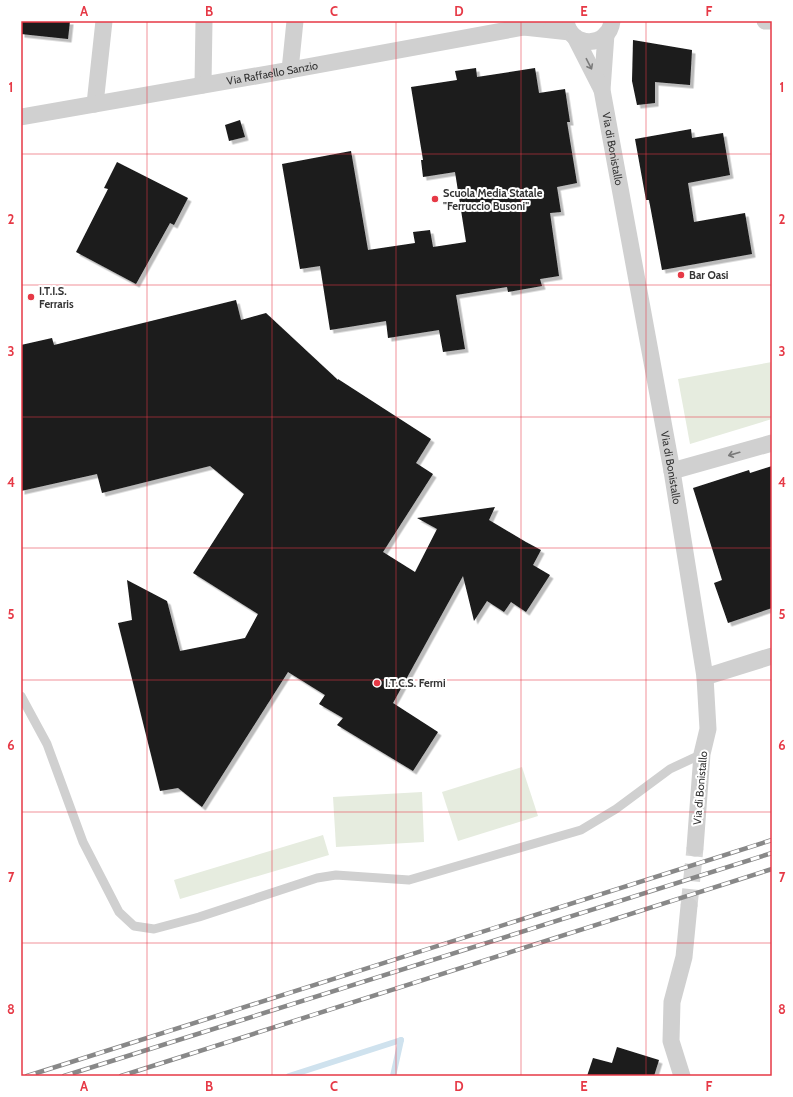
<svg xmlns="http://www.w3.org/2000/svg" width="793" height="1097" font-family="Cabin,sans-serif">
<defs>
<filter id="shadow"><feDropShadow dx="3.5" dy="3.5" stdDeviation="0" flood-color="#0004"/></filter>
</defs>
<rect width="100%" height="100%" fill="#fff"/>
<g fill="#e6ecdf">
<path d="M772,362V419L690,444L678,379Z"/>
<path d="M522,767L538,816L458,841L442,792Z"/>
<path d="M422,792L424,842L336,847L333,797Z"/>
<path d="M323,835L329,855L180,899L174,880Z"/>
</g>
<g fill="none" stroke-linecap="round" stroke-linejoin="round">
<g stroke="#cfe2ee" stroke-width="6">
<path d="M289,1076L401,1040"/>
<path d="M393,1076L401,1040"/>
</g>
</g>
<g fill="#1a1a1a" filter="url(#shadow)">
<path d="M21,21H70L68,39L21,34Z"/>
<path d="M633,40L692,50L690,85L655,82V103L637,105L632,81Z"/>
<path d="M476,68L477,77L535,68L539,93L565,89L570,122H567L577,183L557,187L561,212L550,213L559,276L540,279L542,286L508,292L507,287L456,295L465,349L443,352L439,330L388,338L386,321L330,330L320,266L300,269L282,164L351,151L368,250L415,243L413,232L430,230L433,247L466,242L455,172L423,177L421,160H423L411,87L457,80L455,71Z"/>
<path d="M240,120L245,137L229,141L225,125Z"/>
<path d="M691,129L692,138L723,133L730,175L688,183L694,222L745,213L752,254L662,270L649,200H646L635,139Z"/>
<path d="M117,162L188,198L174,225L170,223L136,284L76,252L108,189L104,188Z"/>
<path d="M236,300L241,320L266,313L338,380V379L431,439L416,463L433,474L383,552L415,572L437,529L417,518L495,507L489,520L526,542L541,550L533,565L550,575L526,612L511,602L504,612L487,601L474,621L463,576L393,703L438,732L413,771L337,725L343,718L319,704L325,695L288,672L202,807L178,788L160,791L118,623L132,620L127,580L167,601L180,651L245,638L258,614L193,573L244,494L210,466L102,493L97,474L21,491V345L52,338L54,345Z"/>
<path d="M772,466V608L728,623L714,583L722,580L693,488L749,470L750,473Z"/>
<path d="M617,1047L659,1060L654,1076H587L593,1058L612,1063Z"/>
</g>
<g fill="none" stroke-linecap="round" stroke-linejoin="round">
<path stroke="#d6d6d6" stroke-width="17" stroke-dasharray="17 8" stroke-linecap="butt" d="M689,906L695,848"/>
<path stroke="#d0d0d0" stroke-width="9" d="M21,696L47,744L83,842L119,912L134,926L154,929L199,917L317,878L336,875L409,880L581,830L616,809L670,769L702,754"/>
<g stroke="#d0d0d0" stroke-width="17">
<path d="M566,21C570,49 609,48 612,21"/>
<path d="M765,21H772"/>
<path d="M524,27L570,32"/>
<path id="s1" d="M606,34L602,90L672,471L705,677L708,729L702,754L695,848"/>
<path d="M575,37L602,90"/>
<path d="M290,70L295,21"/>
<path d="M203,85L204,21"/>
<path d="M95,104L104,21"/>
<path id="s2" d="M21,117L290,70L524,27L537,21"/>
<path d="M672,471L772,443"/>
<path d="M705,677L772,656"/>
<path d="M682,1076L671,1041L672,1002L684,957L689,906"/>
</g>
<g stroke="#888" stroke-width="4.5">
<g id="rail">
<path d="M27,1076L772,840"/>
<path d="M64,1076L772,853"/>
<path d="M121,1076L772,869"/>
</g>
</g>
<use href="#rail" stroke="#fff" stroke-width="3" stroke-dasharray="9" stroke-linecap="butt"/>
</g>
<defs><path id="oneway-shaft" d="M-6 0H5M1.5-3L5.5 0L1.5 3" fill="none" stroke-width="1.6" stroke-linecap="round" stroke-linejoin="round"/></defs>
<g stroke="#7a7a7a">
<use href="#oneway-shaft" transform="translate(589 64) rotate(63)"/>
<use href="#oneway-shaft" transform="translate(734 454) rotate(164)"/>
</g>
<path fill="none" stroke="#e63946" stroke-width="1" stroke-opacity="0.55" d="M147,21V1076M272,21V1076M396,21V1076M521,21V1076M646,21V1076M21,154H772M21,285H772M21,417H772M21,548H772M21,680H772M21,812H772M21,943H772"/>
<g fill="#e63946" stroke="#fff" stroke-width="1.5">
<circle cx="435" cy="199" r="4"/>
<circle cx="681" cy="275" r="4"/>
<circle cx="31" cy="297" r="4"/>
<circle cx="377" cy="683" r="4"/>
</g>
<g text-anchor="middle" stroke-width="4" stroke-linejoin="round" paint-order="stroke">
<g font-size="11" fill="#333" stroke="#fff">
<text dy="4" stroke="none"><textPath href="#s2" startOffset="255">Via Raffaello Sanzio</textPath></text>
<text dy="4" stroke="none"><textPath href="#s1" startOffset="116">Via di Bonistallo</textPath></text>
<text dy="4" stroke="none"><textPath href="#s1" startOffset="440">Via di Bonistallo</textPath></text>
<text transform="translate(700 788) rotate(-85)" y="4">Via di Bonistallo</text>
</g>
<g font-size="11" font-weight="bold" fill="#333" stroke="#fff" text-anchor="start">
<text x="443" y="197">Scuola Media Statale<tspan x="443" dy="13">"Ferruccio Busoni"</tspan></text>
<text x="689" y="279">Bar Oasi</text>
<text x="39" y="295">I.T.I.S.<tspan x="39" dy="13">Ferraris</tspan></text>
<text x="385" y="687">I.T.C.S. Fermi</text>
</g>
</g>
<rect width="793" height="1097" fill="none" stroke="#ffffff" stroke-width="44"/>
<rect x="22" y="22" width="749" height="1053" fill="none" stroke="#e63946" stroke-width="1.5"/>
<g font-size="13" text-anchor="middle" font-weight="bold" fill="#e63946">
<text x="84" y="16">A</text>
<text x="209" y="16">B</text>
<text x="334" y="16">C</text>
<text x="459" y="16">D</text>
<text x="584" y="16">E</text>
<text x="709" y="16">F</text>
<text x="11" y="92">1</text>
<text x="782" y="92">1</text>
<text x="11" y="224">2</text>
<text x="782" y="224">2</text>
<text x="11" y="356">3</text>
<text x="782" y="356">3</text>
<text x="11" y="487">4</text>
<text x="782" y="487">4</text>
<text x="11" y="619">5</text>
<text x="782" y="619">5</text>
<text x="11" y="750">6</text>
<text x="782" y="750">6</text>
<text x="11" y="882">7</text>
<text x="782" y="882">7</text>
<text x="11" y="1014">8</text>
<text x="782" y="1014">8</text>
<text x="84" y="1091">A</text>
<text x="209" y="1091">B</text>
<text x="334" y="1091">C</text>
<text x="459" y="1091">D</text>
<text x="584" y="1091">E</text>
<text x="709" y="1091">F</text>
</g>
</svg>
